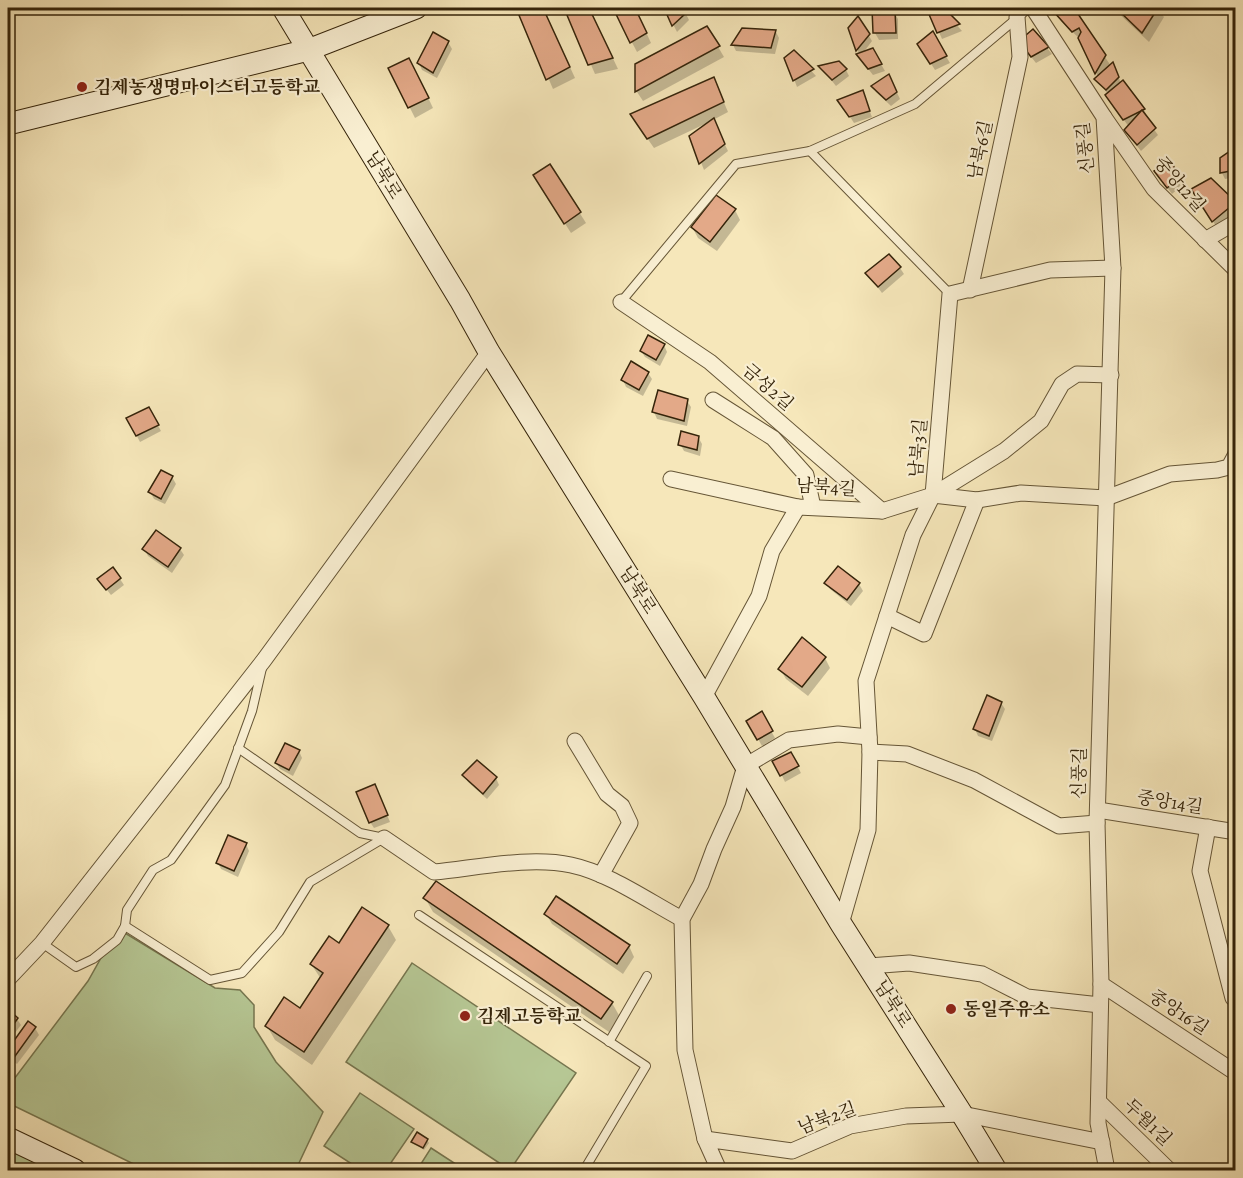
<svg xmlns="http://www.w3.org/2000/svg" width="1243" height="1178" font-family="Alegreya,'Noto Serif KR',serif">
<rect width="100%" height="100%" fill="#f6e7ba"/>
<filter id="stains"><feTurbulence type="fractalNoise" baseFrequency=".00333" numOctaves="4"/><feColorMatrix values="0 0 0 0 .2 0 0 0 0 .09 0 0 0 0 .02 0 0 0 .5 -.17"/></filter>
<radialGradient id="worn" r=".72"><stop offset=".6" stop-color="#630" stop-opacity="0"/><stop offset="1" stop-color="#630" stop-opacity=".3"/></radialGradient>
<g fill="#b6c794" stroke="#76764f" stroke-width="1.5">
<path d="M125,933L215,988L240,990L254,1005V1027L276,1062L323,1112L299,1163L309,1170H146L8,1103V1087L88,981L101,958Z"/>
<path d="M412,963L576,1073L510,1170L346,1062Z"/>
<path d="M360,1093L414,1129L386,1170H361L324,1146Z"/>
<path d="M431,1148L465,1170H417Z"/>
<path d="M12,1149L56,1170H8V1156Z"/>
</g>
<g fill="#0003">
<path d="M173,8H190L182,16Z"/>
<path d="M194,8H209L202,15Z"/>
<path d="M518,8H543L575,78L553,89Z"/>
<path d="M566,8H589L618,69L595,74Z"/>
<path d="M614,8H635L651,43L637,52Z"/>
<path d="M665,8H683L689,20L677,32Z"/>
<path d="M712,8H730L716,14Z"/>
<path d="M934,8H942L962,31L942,39L930,12Z"/>
<path d="M1058,8H1072L1111,66L1116,70L1121,84L1123,82L1144,110L1147,116L1145,117L1158,135L1141,151L1130,137L1129,127L1110,101L1108,94L1096,79L1098,77L1081,40L1061,21L1055,11Z"/>
<path d="M1113,8H1158L1164,17L1149,42Z"/>
<path d="M874,10L894,12L898,19V39L879,40L875,33Z"/>
<path d="M858,18L872,41L863,53L872,49L885,71L873,75L862,61L849,28Z"/>
<path d="M707,28L724,57L643,101L637,92V65Z"/>
<path d="M743,30L776,32L779,38L775,54L736,51L733,45Z"/>
<path d="M1033,31L1052,54L1036,63L1024,48Z"/>
<path d="M932,33L950,63L935,70L923,51Z"/>
<path d="M448,42L452,49L437,78L422,70L419,63Z"/>
<path d="M794,52L816,76L797,87L786,58Z"/>
<path d="M820,66L846,70L849,76L836,86Z"/>
<path d="M390,68L415,70L433,108L415,118Z"/>
<path d="M714,79L728,112L713,120L728,151L704,170L691,137L707,123L654,148L638,125Z"/>
<path d="M892,82L900,99L891,106L876,92L873,86Z"/>
<path d="M862,92L872,117L854,123L843,106Z"/>
<path d="M1236,149V177L1225,179L1222,173L1221,158Z"/>
<path d="M1172,163L1181,186L1172,194L1160,178Z"/>
<path d="M550,166L586,223L571,233L541,186Z"/>
<path d="M1211,180L1236,205V218L1219,231L1193,189Z"/>
<path d="M735,210L740,220L717,251L698,238L692,227Z"/>
<path d="M900,268L904,274L882,293L867,273Z"/>
<path d="M664,345L667,352L660,366L645,357L641,351Z"/>
<path d="M648,373L652,379L643,396L626,387L623,380Z"/>
<path d="M687,401L691,407L687,426L657,419L654,412Z"/>
<path d="M149,409L161,431L140,442L128,419Z"/>
<path d="M698,437L702,444L700,456L684,451L680,444Z"/>
<path d="M172,477L176,484L165,504L154,499L150,492Z"/>
<path d="M144,549H180L184,555L172,573L148,556Z"/>
<path d="M120,579L124,585L111,595L103,585Z"/>
<path d="M826,583L859,584L863,591L851,606L830,589Z"/>
<path d="M825,658L830,668L808,696L786,679L780,669Z"/>
<path d="M1001,703L1005,709L992,741L978,736L975,729Z"/>
<path d="M761,713L775,738L762,746L748,721Z"/>
<path d="M299,751L302,758L293,776L280,769L276,763Z"/>
<path d="M791,754L801,773L785,782L775,761Z"/>
<path d="M464,775L496,778L499,785L487,799L468,782Z"/>
<path d="M375,786L390,822L374,828L370,822Z"/>
<path d="M246,844L249,851L238,877L221,869L218,863Z"/>
<path d="M425,898L612,1003L620,1017L609,1032L433,912Z"/>
<path d="M546,914L629,946L634,957L623,974L552,924Z"/>
<path d="M388,926L396,940L312,1065L275,1040L267,1026L300,1010L321,979L311,964L339,945Z"/>
<path d="M8,1011L17,1019L21,1025L8,1042Z"/>
<path d="M28,1023L35,1028L39,1035L17,1064L10,1059L8,1051Z"/>
<path d="M427,1140L429,1143L424,1150L413,1142Z"/>
</g>
<g fill="#e3a988" stroke="#35240a" stroke-width="1.5">
<path d="M516,8H543L570,67L546,80Z"/>
<path d="M564,8H589L613,58L588,65Z"/>
<path d="M613,8H635L647,33L630,43Z"/>
<path d="M664,8H684L686,13L672,26Z"/>
<path d="M872,8L895,11L896,33H873Z"/>
<path d="M932,8H944L960,24L937,33L928,12Z"/>
<path d="M1056,8H1074L1106,55L1095,74L1078,38L1081,32L1079,28L1072,32L1053,11Z"/>
<path d="M1116,8H1158L1142,33Z"/>
<path d="M858,16L870,34L856,51L848,28Z"/>
<path d="M707,26L720,46L635,92V64Z"/>
<path d="M742,28L776,30L771,48L731,45Z"/>
<path d="M1033,29L1049,47L1031,57L1019,41Z"/>
<path d="M933,31L947,56L930,64L917,44Z"/>
<path d="M433,32L449,41L433,73L417,63Z"/>
<path d="M873,48L882,64L868,69L856,54Z"/>
<path d="M794,50L814,69L793,81L784,58Z"/>
<path d="M409,58L429,98L408,108L388,68Z"/>
<path d="M839,61L847,69L832,80L818,66Z"/>
<path d="M1113,62L1119,77L1106,90L1094,79Z"/>
<path d="M889,74L897,92L886,100L871,86Z"/>
<path d="M714,77L724,102L647,139L630,114Z"/>
<path d="M1123,80L1145,109L1123,120L1105,95Z"/>
<path d="M863,90L870,111L849,117L837,100Z"/>
<path d="M1142,110L1156,128L1137,145L1124,130Z"/>
<path d="M714,118L725,144L699,164L689,136Z"/>
<path d="M1236,147V170L1220,173V158Z"/>
<path d="M1172,161L1178,179L1167,188L1154,171Z"/>
<path d="M550,164L581,212L564,224L533,175Z"/>
<path d="M1211,178L1236,202L1212,222L1191,189Z"/>
<path d="M716,195L736,209L710,242L691,227Z"/>
<path d="M889,254L901,267L878,287L865,273Z"/>
<path d="M648,335L665,344L656,360L640,351Z"/>
<path d="M631,361L649,372L639,390L621,380Z"/>
<path d="M658,390L688,399L684,421L652,412Z"/>
<path d="M149,407L159,425L136,436L126,418Z"/>
<path d="M681,431L699,436L697,450L678,445Z"/>
<path d="M161,470L173,476L161,499L148,492Z"/>
<path d="M156,530L181,548L168,567L142,549Z"/>
<path d="M838,566L860,583L847,600L824,583Z"/>
<path d="M113,567L121,578L106,590L97,579Z"/>
<path d="M802,637L826,657L802,687L778,669Z"/>
<path d="M987,695L1002,702L989,736L973,729Z"/>
<path d="M762,711L773,731L757,740L746,721Z"/>
<path d="M285,743L300,750L289,770L275,763Z"/>
<path d="M791,752L799,766L780,776L772,761Z"/>
<path d="M477,760L497,777L483,794L462,775Z"/>
<path d="M375,784L388,815L369,823L356,792Z"/>
<path d="M228,835L247,843L234,871L216,863Z"/>
<path d="M436,881L613,1002L601,1019L423,898Z"/>
<path d="M556,896L630,945L617,964L544,914Z"/>
<path d="M362,907L389,925L304,1052L265,1026L284,997L300,1008L323,973L310,964L329,936L339,943Z"/>
<path d="M8,1009L18,1018L8,1032Z"/>
<path d="M28,1021L36,1027L13,1059L8,1055V1049Z"/>
<path d="M417,1132L428,1139L423,1148L411,1142Z"/>
</g>
<g fill="none" stroke-linecap="round" stroke-linejoin="round">
<g stroke="#655536" stroke-width="10">
<g id="lane">
<path d="M810,151L950,294"/>
<path d="M621,302L736,164L810,151L915,104L1029,8"/>
<path d="M419,915L646,1066L584,1170"/>
<path d="M125,926L210,980L242,973L279,932L310,882L384,838L360,833L238,748"/>
<path d="M42,943L76,967L93,959L117,940L125,926L127,910L153,870L171,860L225,785L252,711L262,668"/>
<path d="M609,1042L647,976"/>
</g>
</g>
<g stroke="#655536" stroke-width="17">
<g id="street">
<path d="M1033,8L1104,117L1113,268L1097,823L1101,984L1098,1123L1107,1170"/>
<path d="M1104,117L1154,189L1236,270"/>
<path d="M1205,240L1236,222"/>
<path d="M970,290L1020,57L1017,17"/>
<path d="M621,302L710,362L882,511"/>
<path d="M713,400L773,438L806,475L813,507"/>
<path d="M671,479L798,507L882,511L933,495L977,500L1021,493L1106,498L1170,474L1217,470L1229,467L1236,454"/>
<path d="M933,495L1004,451L1041,421L1062,384L1077,374L1111,375"/>
<path d="M887,616L924,634L977,500"/>
<path d="M704,697L759,596L772,551L798,507"/>
<path d="M575,741L607,794L622,806L630,823L601,875"/>
<path d="M870,752L907,754L974,780L1059,826L1097,823"/>
<path d="M1098,810L1236,832"/>
<path d="M1208,827L1200,871L1233,998"/>
<path d="M384,838L434,872C476,868 530,856 571,865C609,873 648,901 682,919"/>
<path d="M841,924L868,830L870,752L866,681L913,535L933,495L950,294L1050,270L1113,268"/>
<path d="M869,966L909,963L982,974L1027,997L1100,1005"/>
<path d="M8,979L42,943L264,660L489,352"/>
<path d="M1101,984L1236,1073"/>
<path d="M1099,1102L1169,1170"/>
<path d="M705,1139L685,1050L682,919L701,884L714,849L733,807L745,766L789,740L838,734L869,737"/>
<path d="M719,1170L705,1139L792,1151L850,1126L906,1116L962,1114L1102,1142"/>
</g>
</g>
<g stroke="#35240a" stroke-width="23">
<g id="secondary">
<path d="M283,8L460,300L489,352L704,697L841,924L962,1114L996,1170"/>
<path d="M8,124L308,50L416,8"/>
<path d="M8,1138L75,1170"/>
</g>
</g>
<use href="#lane" stroke="#f9efd2" stroke-width="8"/>
<use href="#street" stroke="#f9efd2" stroke-width="15"/>
<use href="#secondary" stroke="#f9efd2" stroke-width="21"/>
</g>
<g fill="#8f2418" stroke="#f9efd2" stroke-width="2">
<circle cx="82" cy="87" r="6"/>
<circle cx="951" cy="1009" r="6"/>
<circle cx="465" cy="1016" r="6"/>
</g>
<g text-anchor="middle" stroke-width="4.5" stroke-linejoin="round" paint-order="stroke">
<g font-size="18" font-weight="bold" fill="#35240a" stroke="#f9efd2" text-anchor="start">
<text x="94" y="93">김제농생명마이스터고등학교</text>
<text x="963" y="1015">동일주유소</text>
<text x="477" y="1022">김제고등학교</text>
</g>
<g font-size="18" fill="#35240a" stroke="#f9efd2">
<text transform="translate(1085 148) rotate(-96)" y="6">신풍길</text>
<text transform="translate(980 150) rotate(-78)" y="6">남북6길</text>
<text transform="translate(384 175) rotate(59)" y="6">남북로</text>
<text transform="translate(1180 184) rotate(49)" y="6">중앙12길</text>
<text transform="translate(768 387) rotate(41)" y="6">금성2길</text>
<text transform="translate(918 448) rotate(-85)" y="6">남북3길</text>
<text transform="translate(826 487) rotate(4)" y="6">남북4길</text>
<text transform="translate(638 590) rotate(58)" y="6">남북로</text>
<text transform="translate(1079 773) rotate(-89)" y="6">신풍길</text>
<text transform="translate(1170 802) rotate(9)" y="6">중앙14길</text>
<text transform="translate(893 1004) rotate(58)" y="6">남북로</text>
<text transform="translate(1179 1012) rotate(33)" y="6">중앙16길</text>
<text transform="translate(827 1118) rotate(-20)" y="6">남북2길</text>
<text transform="translate(1148 1122) rotate(44)" y="6">두월1길</text>
</g>
</g>
<rect width="1243" height="1178" fill="none" stroke="#f6e7ba" stroke-width="30"/>
<rect x="9" y="9" width="1225" height="1160" fill="none" stroke="#35240a" stroke-width="3"/>
<rect x="15" y="15" width="1213" height="1148" fill="none" stroke="#35240a" stroke-width="1.5"/>
<rect width="100%" height="100%" filter="url(#stains)"/>
<rect width="100%" height="100%" fill="url(#worn)"/>
</svg>
